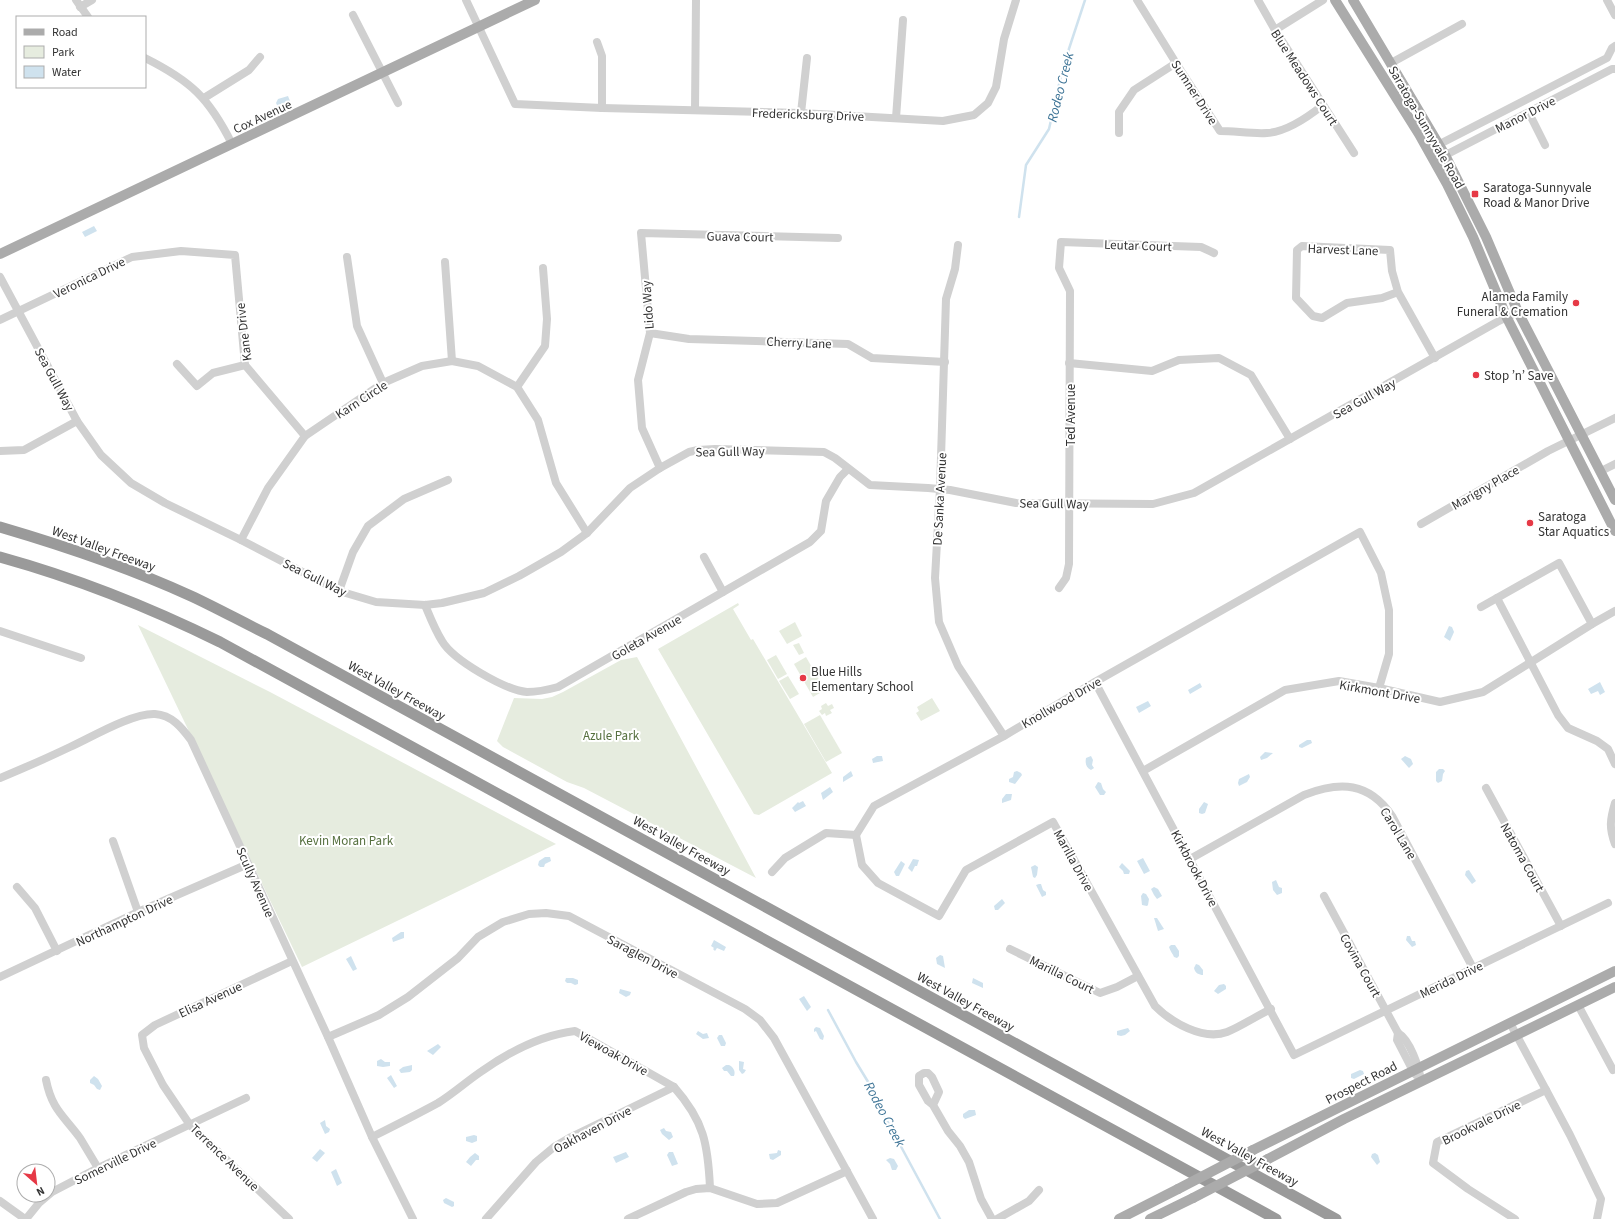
<svg xmlns="http://www.w3.org/2000/svg" width="1615" height="1219" font-family="'Source Sans 3',sans-serif">
<rect width="100%" height="100%" fill="#fff"/>
<g fill="#e6ecdf">
<path d="M738,603L739,605L733,609L751,640L753,639L832,773L759,815L754,814L658,649Z"/>
<path d="M795,622L802,636L787,644L779,631Z"/>
<path d="M138,625L270,692L556,844L302,967Z"/>
<path d="M799,643L804,653L799,655L793,645Z"/>
<path d="M776,655L787,674L778,679L767,660Z"/>
<path d="M637,657L756,878L584,788L567,782L503,747L497,741L514,698L542,699L552,697L563,692L621,660Z"/>
<path d="M806,657L825,690L813,697L794,664Z"/>
<path d="M788,676L799,694L790,699L779,681Z"/>
<path d="M932,698L940,711L921,721L916,713L919,711L917,707Z"/>
<path d="M826,703L828,706L832,704L834,708L830,710L832,713L826,716L825,713L822,715L819,711L822,709L821,706Z"/>
<path d="M820,715L842,753L826,762L804,724Z"/>
</g>
<g fill="#cfe2ee">
<path d="M288,96L290,101L278,107L276,103L278,99Z"/>
<path d="M94,226L97,231L85,237L82,232Z"/>
<path d="M1449,626L1452,627L1454,632L1450,641L1444,637Z"/>
<path d="M1600,682L1605,692L1600,695L1598,691L1591,694L1588,689Z"/>
<path d="M1200,683L1202,687L1190,694L1188,690Z"/>
<path d="M1148,701L1151,706L1139,713L1136,707Z"/>
<path d="M1307,740H1311L1312,743L1302,748L1299,747V745Z"/>
<path d="M1265,752L1273,753L1267,758L1261,760L1260,757Z"/>
<path d="M877,756H882L883,761L873,763L872,759Z"/>
<path d="M1091,756L1093,760L1092,765L1094,768L1091,770C1086,768 1085,763 1086,758Z"/>
<path d="M1405,756L1411,759L1413,764L1409,768L1401,759Z"/>
<path d="M1439,769H1443L1445,771L1443,774L1442,781L1438,783L1436,781V772Z"/>
<path d="M851,771L853,776L843,782V777Z"/>
<path d="M1017,771L1021,773L1022,775L1015,784L1009,782V779L1013,777L1014,772Z"/>
<path d="M1249,774L1250,777L1247,782L1239,786L1238,783L1239,779Z"/>
<path d="M1098,782L1101,783L1103,789L1106,792L1104,795H1100L1095,787Z"/>
<path d="M830,787L833,792L823,800L821,793Z"/>
<path d="M1006,794H1012L1011,800L1002,803V799Z"/>
<path d="M803,801L806,806L795,812L792,808L798,802L799,803Z"/>
<path d="M1204,802L1208,804L1205,813L1202,814L1199,813V809Z"/>
<path d="M545,857H550L551,861L545,864L544,867H540L538,865L539,861Z"/>
<path d="M1143,858L1150,871L1144,874L1137,861Z"/>
<path d="M913,859L919,860L917,866H915L912,872L908,868Z"/>
<path d="M901,861L905,864L899,876H896L894,872Z"/>
<path d="M1122,863L1130,871L1129,874H1124L1123,871L1119,867Z"/>
<path d="M1035,865L1038,867L1037,875L1035,878L1033,877L1031,867Z"/>
<path d="M1469,870L1476,881L1472,884L1465,875L1466,871Z"/>
<path d="M1276,880L1279,887L1282,888V893L1277,895L1273,890L1272,882Z"/>
<path d="M1039,884H1041L1043,890L1046,892V895L1042,897L1036,885Z"/>
<path d="M1154,887L1158,889L1162,896L1157,899L1154,895L1151,889Z"/>
<path d="M1143,893L1146,894L1149,899L1148,905L1147,906L1142,905L1141,896Z"/>
<path d="M1002,899L1005,903L998,910H995L994,906Z"/>
<path d="M1154,918H1157L1164,929L1158,931Z"/>
<path d="M401,932H404V938L393,942L392,938Z"/>
<path d="M1407,936H1410L1412,941H1415L1416,945L1412,947L1406,940Z"/>
<path d="M714,940L726,947L724,951L717,948L715,951L713,949L714,948L711,946Z"/>
<path d="M1171,945H1175L1179,951V956L1177,958L1174,957C1173,954 1170,951 1169,947Z"/>
<path d="M940,955L943,956L945,968L937,964L936,958Z"/>
<path d="M351,956L357,969L353,971L346,959Z"/>
<path d="M1196,964L1199,965L1203,970V975C1199,975 1195,973 1194,968Z"/>
<path d="M566,978H573L578,980V984L575,985L571,983H567L565,981Z"/>
<path d="M973,978L983,983V988L972,983Z"/>
<path d="M1224,984L1226,986V989L1218,994L1214,991L1219,985Z"/>
<path d="M620,989L631,992L630,995L626,997L619,993Z"/>
<path d="M804,996L811,1007L807,1011L799,999Z"/>
<path d="M816,1027L820,1028L824,1036L823,1040L820,1039L816,1031L814,1032V1029Z"/>
<path d="M1128,1028L1130,1031L1125,1035L1121,1036L1117,1035V1031Z"/>
<path d="M698,1031L703,1034L707,1033L709,1038L703,1039L696,1034Z"/>
<path d="M719,1035H722L726,1043L725,1046H721L717,1038Z"/>
<path d="M438,1044L441,1047L433,1055L427,1051Z"/>
<path d="M381,1059L385,1062H390V1066L383,1067L377,1066V1061Z"/>
<path d="M739,1061L744,1062L743,1069L746,1070L744,1073L742,1074L739,1070Z"/>
<path d="M412,1065V1070L410,1072L401,1073L399,1070L403,1067Z"/>
<path d="M726,1065H729C733,1067 736,1071 734,1076H731L727,1071H724L722,1068Z"/>
<path d="M1360,1070L1363,1071L1364,1074L1354,1079L1351,1078V1074Z"/>
<path d="M391,1075L397,1086L394,1088L387,1078Z"/>
<path d="M94,1076L98,1079L102,1086L100,1090L97,1089L94,1085L90,1083V1080Z"/>
<path d="M969,1110H975L976,1115L965,1119L963,1117V1114Z"/>
<path d="M325,1120L326,1126L330,1129L329,1132L325,1134L320,1123Z"/>
<path d="M664,1128L666,1131L671,1132L673,1137L669,1140L662,1134L660,1130Z"/>
<path d="M474,1135L477,1136V1141L472,1143L466,1141V1137Z"/>
<path d="M320,1149L325,1153L317,1162L312,1158Z"/>
<path d="M778,1150L781,1151V1155L773,1160L770,1159L769,1154L777,1153Z"/>
<path d="M626,1152L629,1157L616,1163L613,1157Z"/>
<path d="M669,1152H673L678,1164L672,1166L667,1155Z"/>
<path d="M475,1153L479,1156V1160H476L471,1166L466,1162L470,1157Z"/>
<path d="M1375,1153L1378,1155L1380,1162L1377,1165L1371,1157L1372,1154Z"/>
<path d="M890,1158L894,1159L898,1166L896,1170H892L890,1164L886,1160Z"/>
<path d="M336,1169L342,1183L337,1186L331,1172Z"/>
<path d="M446,1198L454,1202V1206L452,1207L444,1203L443,1200Z"/>
</g>
<g fill="none" stroke-linecap="round" stroke-linejoin="round">
<g stroke="#cfe2ee" stroke-width="2.5">
<path d="M1019,217L1026,165L1049,129L1063,67L1085,0"/>
<path d="M828,1010L856,1062L873,1090L884,1115L940,1219"/>
</g>
<g stroke="#d0d0d0" stroke-width="8">
<path d="M76,0L88,17"/>
<path d="M466,0L515,104L602,108L801,113L943,121L974,115L988,103L996,87L1004,39L1016,0"/>
<path d="M1137,0L1176,63L1220,131C1235,131 1252,134 1267,133C1287,132 1308,117 1323,105"/>
<path d="M1258,0L1275,30L1354,153"/>
<path d="M1607,0L1615,15"/>
<path d="M80,7L92,0"/>
<path d="M353,15L398,103"/>
<path d="M1275,30L1323,0"/>
<path d="M597,42L602,56V108"/>
<path d="M145,58C191,81 209,98 232,144"/>
<path d="M1391,63L1462,24"/>
<path d="M204,98L249,70L260,57"/>
<path d="M695,110L696,0"/>
<path d="M801,113L807,58"/>
<path d="M1529,113L1545,145"/>
<path d="M896,118L903,20"/>
<path d="M1119,133V112L1134,90L1176,63"/>
<path d="M1428,150L1607,58L1612,48L1615,46"/>
<path d="M1434,161L1612,69H1615"/>
<path d="M958,245L955,269L946,299L940,489L935,578L939,622L958,666L1004,736"/>
<path d="M347,257L357,326L383,383"/>
<path d="M445,262L452,361"/>
<path d="M0,277L77,421L101,455L131,483L165,503L241,540L339,591L376,602L425,605L442,603L484,593L519,576L561,552L587,533L630,488L660,468L689,452L698,450L715,449L824,452L835,458L870,485L928,488L950,490L1016,503L1153,504L1194,493L1497,322L1518,312"/>
<path d="M1398,292L1382,298L1347,303L1322,318L1313,316L1296,298L1297,250L1302,246L1390,250L1392,271L1398,292L1435,358"/>
<path d="M0,320L132,257L181,251L235,255L245,365L305,436"/>
<path d="M650,333L689,339L848,344L872,358L945,362"/>
<path d="M1069,363L1152,371L1179,360L1219,358L1251,375L1290,439"/>
<path d="M177,364L197,386L213,373L245,365"/>
<path d="M517,387L545,346L547,319L543,268"/>
<path d="M0,451L24,450L77,421"/>
<path d="M660,468L642,428L638,380L650,333L641,233L838,238"/>
<path d="M1601,471L1615,464"/>
<path d="M1421,524L1548,451L1615,418"/>
<path d="M241,540L268,488L305,436L383,383L422,366L452,361L478,366L517,387L538,420L556,483L587,533"/>
<path d="M704,557L723,592"/>
<path d="M1059,588L1066,578L1069,564L1070,291L1059,268L1061,242L1201,247L1214,253"/>
<path d="M339,591L353,552L368,526L404,499L448,480"/>
<path d="M425,605C430,617 435,630 442,641C453,660 505,690 527,692C538,692 547,690 558,687L810,542L821,531L826,501L840,477L848,469"/>
<path d="M1481,607L1497,598"/>
<path d="M1592,624L1559,563L1497,598L1558,715L1568,728L1597,741L1608,749L1615,764"/>
<path d="M0,631L81,658"/>
<path d="M1095,682L1294,1055L1608,903"/>
<path d="M1143,771L1285,690L1339,681L1379,688L1440,702L1483,692L1592,624L1615,611"/>
<path d="M0,778C24,768 47,758 70,747C92,737 132,713 155,714C172,715 182,728 191,740L328,1037L372,1137L413,1219"/>
<path d="M1486,788L1561,926"/>
<path d="M1615,803C1610,820 1609,828 1615,844"/>
<path d="M856,835L862,865L878,883L939,916L966,870L1053,822L1155,1006C1171,1022 1203,1041 1227,1032C1242,1026 1256,1016 1271,1009"/>
<path d="M113,841L138,912"/>
<path d="M1190,859L1304,795C1340,781 1369,782 1392,816L1473,968"/>
<path d="M772,872L785,858L826,833L856,835L874,806L1004,736L1095,682L1360,532L1381,573L1389,610V654L1379,688"/>
<path d="M17,887L35,908L57,951"/>
<path d="M1324,896L1398,1033C1410,1040 1419,1067 1421,1081"/>
<path d="M1010,949L1100,993L1117,987L1138,976"/>
<path d="M0,977L138,912L248,864"/>
<path d="M1578,1005L1613,1070"/>
<path d="M1510,1023L1546,1090"/>
<path d="M1398,1033L1397,1040L1413,1071L1416,1075"/>
<path d="M328,1037L379,1015L408,997L458,958L478,937L503,922L529,914L546,913L569,916L745,1009L760,1020L774,1038L873,1219"/>
<path d="M46,1080C52,1110 64,1116 80,1138C86,1148 92,1158 98,1168"/>
<path d="M933,1105L939,1092L932,1077L928,1073H924L919,1076V1085L928,1101L933,1105L948,1131L960,1146L969,1162L981,1199L992,1219"/>
<path d="M372,1137C394,1126 416,1115 438,1103C454,1093 467,1081 482,1071C509,1052 542,1035 575,1031L674,1087C704,1121 708,1144 710,1188"/>
<path d="M0,1201L25,1219"/>
<path d="M26,1219L39,1203L52,1192L98,1168L246,1098"/>
<path d="M289,1219L190,1125L163,1085L144,1048L142,1035L155,1025L292,961"/>
<path d="M486,1219L536,1162L554,1147L571,1137L674,1087"/>
<path d="M628,1219L686,1192L696,1189L710,1188L757,1204L777,1203L847,1171"/>
<path d="M997,1219L1029,1201L1039,1190"/>
<path d="M1515,1219L1468,1189L1433,1163L1437,1142L1546,1090L1570,1135L1601,1199L1597,1219"/>
</g>
<g stroke="#ababab" stroke-width="10">
<path d="M1335,0L1419,134L1447,184L1473,237L1507,318L1615,531"/>
<path d="M1353,0L1445,155L1486,237L1518,312L1615,500"/>
<path d="M0,254L535,0"/>
<path d="M1253,1150L1615,971"/>
<path d="M1268,1159L1344,1119L1615,987"/>
<path d="M1119,1219L1178,1189"/>
<path d="M1150,1219L1193,1198"/>
</g>
<g stroke="#9a9a9a" stroke-width="11">
<path d="M0,527C65,546 130,568 191,596C217,608 242,622 267,634L1336,1219"/>
<path d="M0,557C76,578 149,607 220,642L1276,1219"/>
</g>
<g stroke="#ababab" stroke-width="10">
<path d="M1178,1189L1253,1150"/>
<path d="M1193,1198L1268,1159"/>
</g>
</g>
<g fill="#e63946" stroke="#fff" stroke-width="1.5">
<rect x="1471" y="190" width="8" height="8" rx="2"/>
<circle cx="1576" cy="303" r="4"/>
<circle cx="1476" cy="375" r="4"/>
<circle cx="1530" cy="523" r="4"/>
<circle cx="803" cy="678" r="4"/>
</g>
<g text-anchor="middle" stroke-width="4" stroke-linejoin="round" paint-order="stroke">
<g font-size="13" fill="#333" stroke="#fff">
<text transform="translate(1305 77) rotate(57)" y="5">Blue Meadows Court</text>
<text transform="translate(1195 92) rotate(57)" y="5">Sumner Drive</text>
<text transform="translate(808 114) rotate(2)" y="5">Fredericksburg Drive</text>
<text transform="translate(1525 114) rotate(-27)" y="5">Manor Drive</text>
<text transform="translate(262 116) rotate(-25)" y="5">Cox Avenue</text>
<text transform="translate(1427 127) rotate(60)" y="5">Saratoga-Sunnyvale Road</text>
<text transform="translate(740 236) rotate(1)" y="5">Guava Court</text>
<text transform="translate(1138 245) rotate(2)" y="5">Leutar Court</text>
<text transform="translate(1343 249) rotate(2)" y="5">Harvest Lane</text>
<text transform="translate(89 277) rotate(-26)" y="5">Veronica Drive</text>
<text transform="translate(647 305) rotate(-94)" y="5">Lido Way</text>
<text transform="translate(243 332) rotate(-97)" y="5">Kane Drive</text>
<text transform="translate(799 342) rotate(2)" y="5">Cherry Lane</text>
<text transform="translate(55 379) rotate(62)" y="5">Sea Gull Way</text>
<text transform="translate(1364 398) rotate(-29)" y="5">Sea Gull Way</text>
<text transform="translate(361 399) rotate(-33)" y="5">Karn Circle</text>
<text transform="translate(1070 415) rotate(-90)" y="5">Ted Avenue</text>
<text transform="translate(730 451) rotate(-1)" y="5">Sea Gull Way</text>
<text transform="translate(1485 487) rotate(-30)" y="5">Marigny Place</text>
<text transform="translate(939 499) rotate(-87)" y="5">De Sanka Avenue</text>
<text transform="translate(1054 503) rotate(1)" y="5">Sea Gull Way</text>
<text transform="translate(104 548) rotate(20)" y="5">West Valley Freeway</text>
<text transform="translate(315 577) rotate(26)" y="5">Sea Gull Way</text>
<text transform="translate(646 637) rotate(-30)" y="5">Goleta Avenue</text>
<text transform="translate(397 690) rotate(29)" y="5">West Valley Freeway</text>
<text transform="translate(1380 691) rotate(10)" y="5">Kirkmont Drive</text>
<text transform="translate(1061 702) rotate(-30)" y="5">Knollwood Drive</text>
<text transform="translate(1399 833) rotate(59)" y="5">Carol Lane</text>
<text transform="translate(682 845) rotate(29)" y="5">West Valley Freeway</text>
<text transform="translate(1523 857) rotate(61)" y="5">Natoma Court</text>
<text transform="translate(1074 860) rotate(61)" y="5">Marilla Drive</text>
<text transform="translate(1195 868) rotate(62)" y="5">Kirkbrook Drive</text>
<text transform="translate(256 882) rotate(66)" y="5">Scully Avenue</text>
<text transform="translate(124 920) rotate(-25)" y="5">Northampton Drive</text>
<text transform="translate(643 956) rotate(28)" y="5">Saraglen Drive</text>
<text transform="translate(1361 965) rotate(61)" y="5">Covina Court</text>
<text transform="translate(1062 974) rotate(26)" y="5">Marilla Court</text>
<text transform="translate(1451 979) rotate(-26)" y="5">Merida Drive</text>
<text transform="translate(210 999) rotate(-25)" y="5">Elisa Avenue</text>
<text transform="translate(966 1001) rotate(29)" y="5">West Valley Freeway</text>
<text transform="translate(614 1053) rotate(29)" y="5">Viewoak Drive</text>
<text transform="translate(1361 1082) rotate(-27)" y="5">Prospect Road</text>
<text transform="translate(1481 1122) rotate(-26)" y="5">Brookvale Drive</text>
<text transform="translate(592 1129) rotate(-28)" y="5">Oakhaven Drive</text>
<text transform="translate(1250 1156) rotate(29)" y="5">West Valley Freeway</text>
<text transform="translate(225 1157) rotate(44)" y="5">Terrence Avenue</text>
<text transform="translate(115 1161) rotate(-26)" y="5">Somerville Drive</text>
</g>
<g font-size="13" fill="#333" stroke="#fff" text-anchor="start">
<text x="1483" y="192">Saratoga-Sunnyvale<tspan x="1483" dy="15">Road &amp; Manor Drive</tspan></text>
<text x="1568" y="301" text-anchor="end">Alameda Family<tspan x="1568" dy="15">Funeral &amp; Cremation</tspan></text>
<text x="1484" y="380">Stop ’n’ Save</text>
<text x="1538" y="521">Saratoga<tspan x="1538" dy="15">Star Aquatics</tspan></text>
<text x="811" y="676">Blue Hills<tspan x="811" dy="15">Elementary School</tspan></text>
</g>
<g font-size="13" fill="#56703f" stroke="#fff">
<text x="611" y="740">Azule Park</text>
<text x="346" y="845">Kevin Moran Park</text>
</g>
<g font-size="14" font-style="italic" fill="#3f7597" stroke="#fff">
<text transform="translate(1060 87) rotate(-76)" y="5">Rodeo Creek</text>
<text transform="translate(885 1114) rotate(62)" y="5">Rodeo Creek</text>
</g>
</g>
<rect x="16" y="16" width="130" height="72" fill="#ffffff" stroke="#adadad"/>
<rect x="24" y="29" width="20" height="6" fill="#ababab" stroke="#adadad"/>
<text x="52" y="36" font-size="12" fill="#333333">Road</text>
<rect x="24" y="46" width="20" height="12" fill="#e6ecdf" stroke="#adadad"/>
<text x="52" y="56" font-size="12" fill="#333333">Park</text>
<rect x="24" y="66" width="20" height="12" fill="#cfe2ee" stroke="#adadad"/>
<text x="52" y="76" font-size="12" fill="#333333">Water</text>
<g transform="translate(36 1183) rotate(152)"><circle r="19" fill="#ffffff" stroke="#adadad"/>
<path d="M0-3L7 15L0 10L-7 15Z" fill="#e63946"/>
<text y="-6" font-size="11" font-weight="bold" text-anchor="middle" fill="#333333">N</text>
</g>
</svg>
